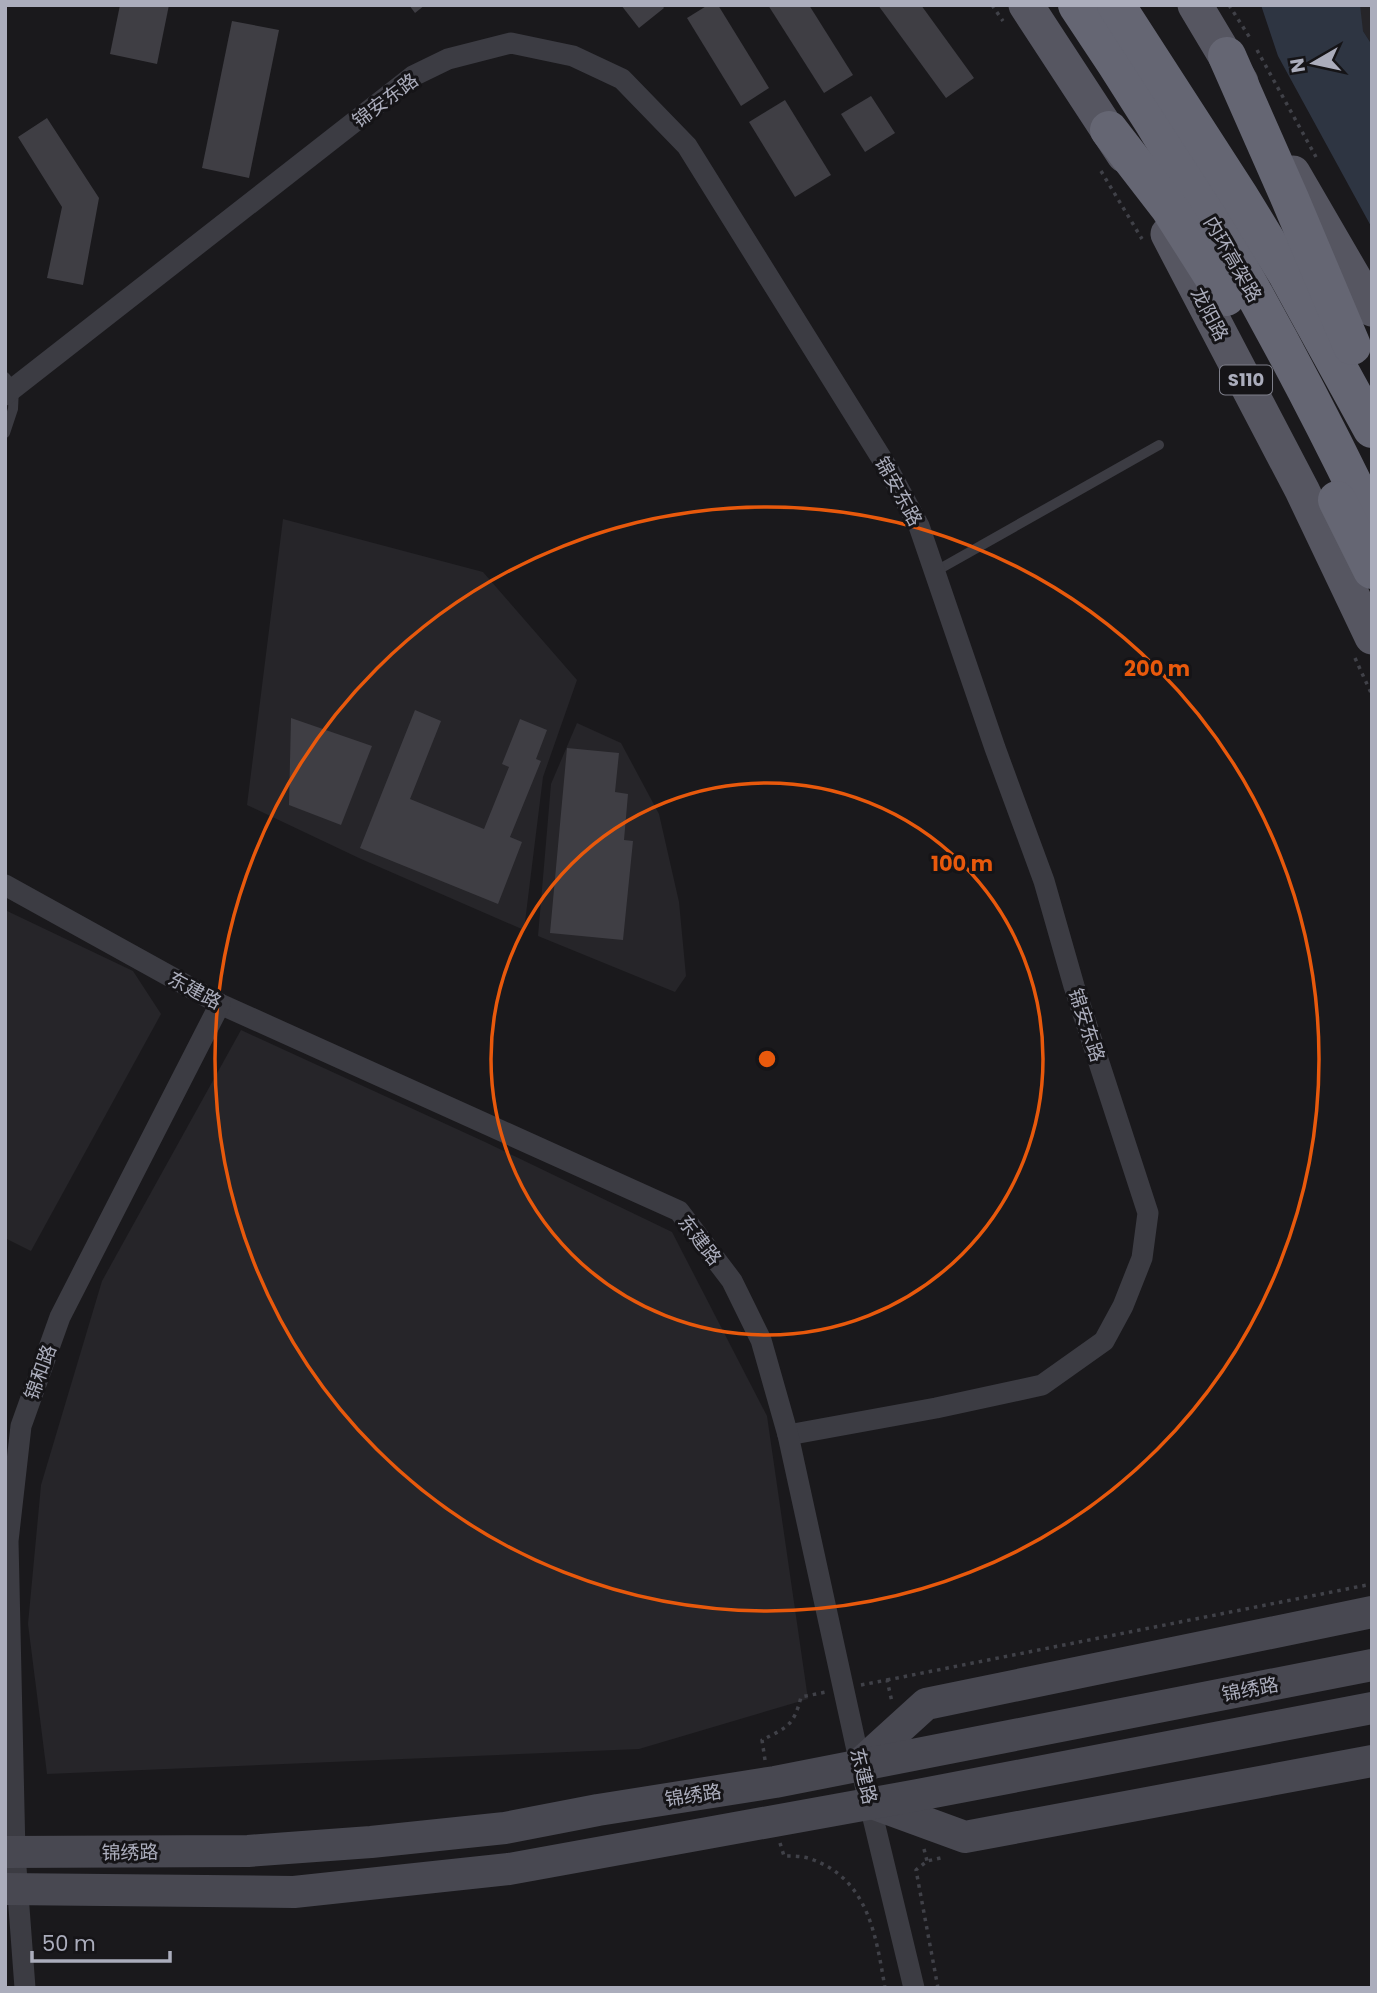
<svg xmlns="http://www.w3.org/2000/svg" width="1377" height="1993" font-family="Poppins,'Noto Sans SC',sans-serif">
<rect width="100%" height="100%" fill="#1a191c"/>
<g fill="#262529">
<path d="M1271,5H1372V45L1363,31Z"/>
<path d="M283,519L483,572L577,680L543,777L524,930L361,859L247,805Z"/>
<path d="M577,723L621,743L659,814L679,902L686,976L675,992L538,936L551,784Z"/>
<path d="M5,910L133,971L161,1014L31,1251L5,1238Z"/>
<path d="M241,1030L485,1142L672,1232L767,1416L808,1699L639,1749L47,1774L28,1624L41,1485L102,1281Z"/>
</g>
<path fill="#2e3542" d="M1261,5H1360L1363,31L1372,45V228L1278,56Z"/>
<g fill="#3f3e44">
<path d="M120,5H169L157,64L110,54Z"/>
<path d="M409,5H425L415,13Z"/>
<path d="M621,5H662L664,8L639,28Z"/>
<path d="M708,5H718L769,88L741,106L687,18Z"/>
<path d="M768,5H809L853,75L824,93Z"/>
<path d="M878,5H921L974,78L946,98Z"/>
<path d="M232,21L279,30L249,178L202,168Z"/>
<path d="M871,96L895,133L865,152L841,114Z"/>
<path d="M785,100L831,175L795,197L749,122Z"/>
<path d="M47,118L99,198L83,285L47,278L62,207L18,137Z"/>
<path d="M415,710L441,721L410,799L484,829L509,767L502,764L520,719L547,730L536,759L541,761L510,837L522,842L498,904L360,848Z"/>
<path d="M291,718L372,746L341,825L289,805Z"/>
<path d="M567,748L619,753L615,792L628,794L624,840L633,841L623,940L550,933Z"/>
</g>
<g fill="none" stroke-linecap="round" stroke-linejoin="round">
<g stroke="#404148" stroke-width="3.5" stroke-dasharray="3.5 5" stroke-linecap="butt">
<path d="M992,5L1003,21"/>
<path d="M1229,5L1250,38"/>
<path d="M1257,50L1316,157"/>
<path d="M1101,171L1142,239"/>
<path d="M1355,658L1372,695"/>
<path d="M887,1680L1372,1584"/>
<path d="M861,1685L887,1680L892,1702"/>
<path d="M765,1760L762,1740C788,1727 794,1725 801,1697L826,1692"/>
<path d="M780,1843L784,1856C792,1856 803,1856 811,1859C868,1879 876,1935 885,1988"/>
<path d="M924,1849L927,1861"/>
<path d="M938,1988L916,1870L927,1861L945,1857"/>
</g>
<g stroke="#3c3c43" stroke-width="10">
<path d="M5,377L14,388L13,409L5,433"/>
<path d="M936,571L1159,445"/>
</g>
<g stroke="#3c3c43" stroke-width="21">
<path d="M5,395L413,76L448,59L511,43L573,56L622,79L687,146L887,467L919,526L995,748L1044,881L1074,986L1148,1213L1142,1258L1123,1306L1104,1341L1042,1385L936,1408L788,1435"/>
<path d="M5,885L220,1004L679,1211L732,1281L761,1340L788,1435L860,1764L914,1988"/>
<path d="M25,1988L15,1854L8,1541L21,1426L60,1317L220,1004"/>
</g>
<g stroke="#484851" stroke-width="32">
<path d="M860,1764L926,1704L1372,1612"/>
<path d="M872,1803L965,1837L1372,1761"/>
<path d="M5,1852L248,1851L371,1842L505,1828L598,1810L775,1782L1372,1665"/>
<path d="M5,1889L294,1892L509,1869L918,1795L1372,1708"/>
</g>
<g stroke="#565661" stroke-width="35">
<path d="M1026,5L1124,155"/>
<path d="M1195,5L1241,82"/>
<path d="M1293,173L1372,309"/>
<path d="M1168,234L1302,490L1372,637"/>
</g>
<g stroke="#656673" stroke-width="38">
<path d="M1077,5C1188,169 1286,343 1372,522"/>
<path d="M1116,5L1240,197L1288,276L1372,429"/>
<path d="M1227,56L1290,199L1352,346"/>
<path d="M1109,130L1170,209L1226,297"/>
<path d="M1337,500L1372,570"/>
</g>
</g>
<g fill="none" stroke="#e8590c" stroke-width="3.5">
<circle cx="767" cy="1059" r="276"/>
<circle cx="767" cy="1059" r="552"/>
</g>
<g text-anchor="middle" stroke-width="6" stroke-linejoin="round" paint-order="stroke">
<rect fill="#151417" stroke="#7e7f8a" stroke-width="2" x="1220" y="365.5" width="52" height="29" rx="5"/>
<g font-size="18" font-weight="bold" fill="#abadbc">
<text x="1246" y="386">S110</text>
</g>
<g font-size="19" fill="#abadbc" stroke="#151417">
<text transform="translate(385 100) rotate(-37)" y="7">锦安东路</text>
<text transform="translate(1233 259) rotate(60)" y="7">内环高架路</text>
<text transform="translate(1210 314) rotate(62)" y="7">龙阳路</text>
<text transform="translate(899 491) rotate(61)" y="7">锦安东路</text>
<text transform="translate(195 990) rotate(28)" y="7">东建路</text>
<text transform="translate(1087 1025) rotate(72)" y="7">锦安东路</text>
<text transform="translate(700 1240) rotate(52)" y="7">东建路</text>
<text transform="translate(40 1372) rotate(-70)" y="7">锦和路</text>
<text transform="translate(1250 1689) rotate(-11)" y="7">锦绣路</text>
<text transform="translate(864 1776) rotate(76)" y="7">东建路</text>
<text transform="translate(693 1795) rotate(-9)" y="7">锦绣路</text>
<text transform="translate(130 1852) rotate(-1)" y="7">锦绣路</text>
</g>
</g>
<circle cx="767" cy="1059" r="10" fill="#e8590c" stroke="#151417" stroke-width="3.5"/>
<g font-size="21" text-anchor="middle" font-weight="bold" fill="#e8590c" stroke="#151417" stroke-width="6" stroke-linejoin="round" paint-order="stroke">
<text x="1157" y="676">200 m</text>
<text x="962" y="871">100 m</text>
</g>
<rect width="1377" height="1993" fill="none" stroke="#abadbc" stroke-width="14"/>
<g transform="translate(1314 63) rotate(261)" stroke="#151417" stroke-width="5" paint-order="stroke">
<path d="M0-5L12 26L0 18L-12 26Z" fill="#abadbc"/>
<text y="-10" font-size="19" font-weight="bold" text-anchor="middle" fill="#abadbc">N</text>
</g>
<path d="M32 1951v10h138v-10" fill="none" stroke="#abadbc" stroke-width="3.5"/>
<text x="42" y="1951" font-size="21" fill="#abadbc" stroke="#151417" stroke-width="5" paint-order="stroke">50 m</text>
</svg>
